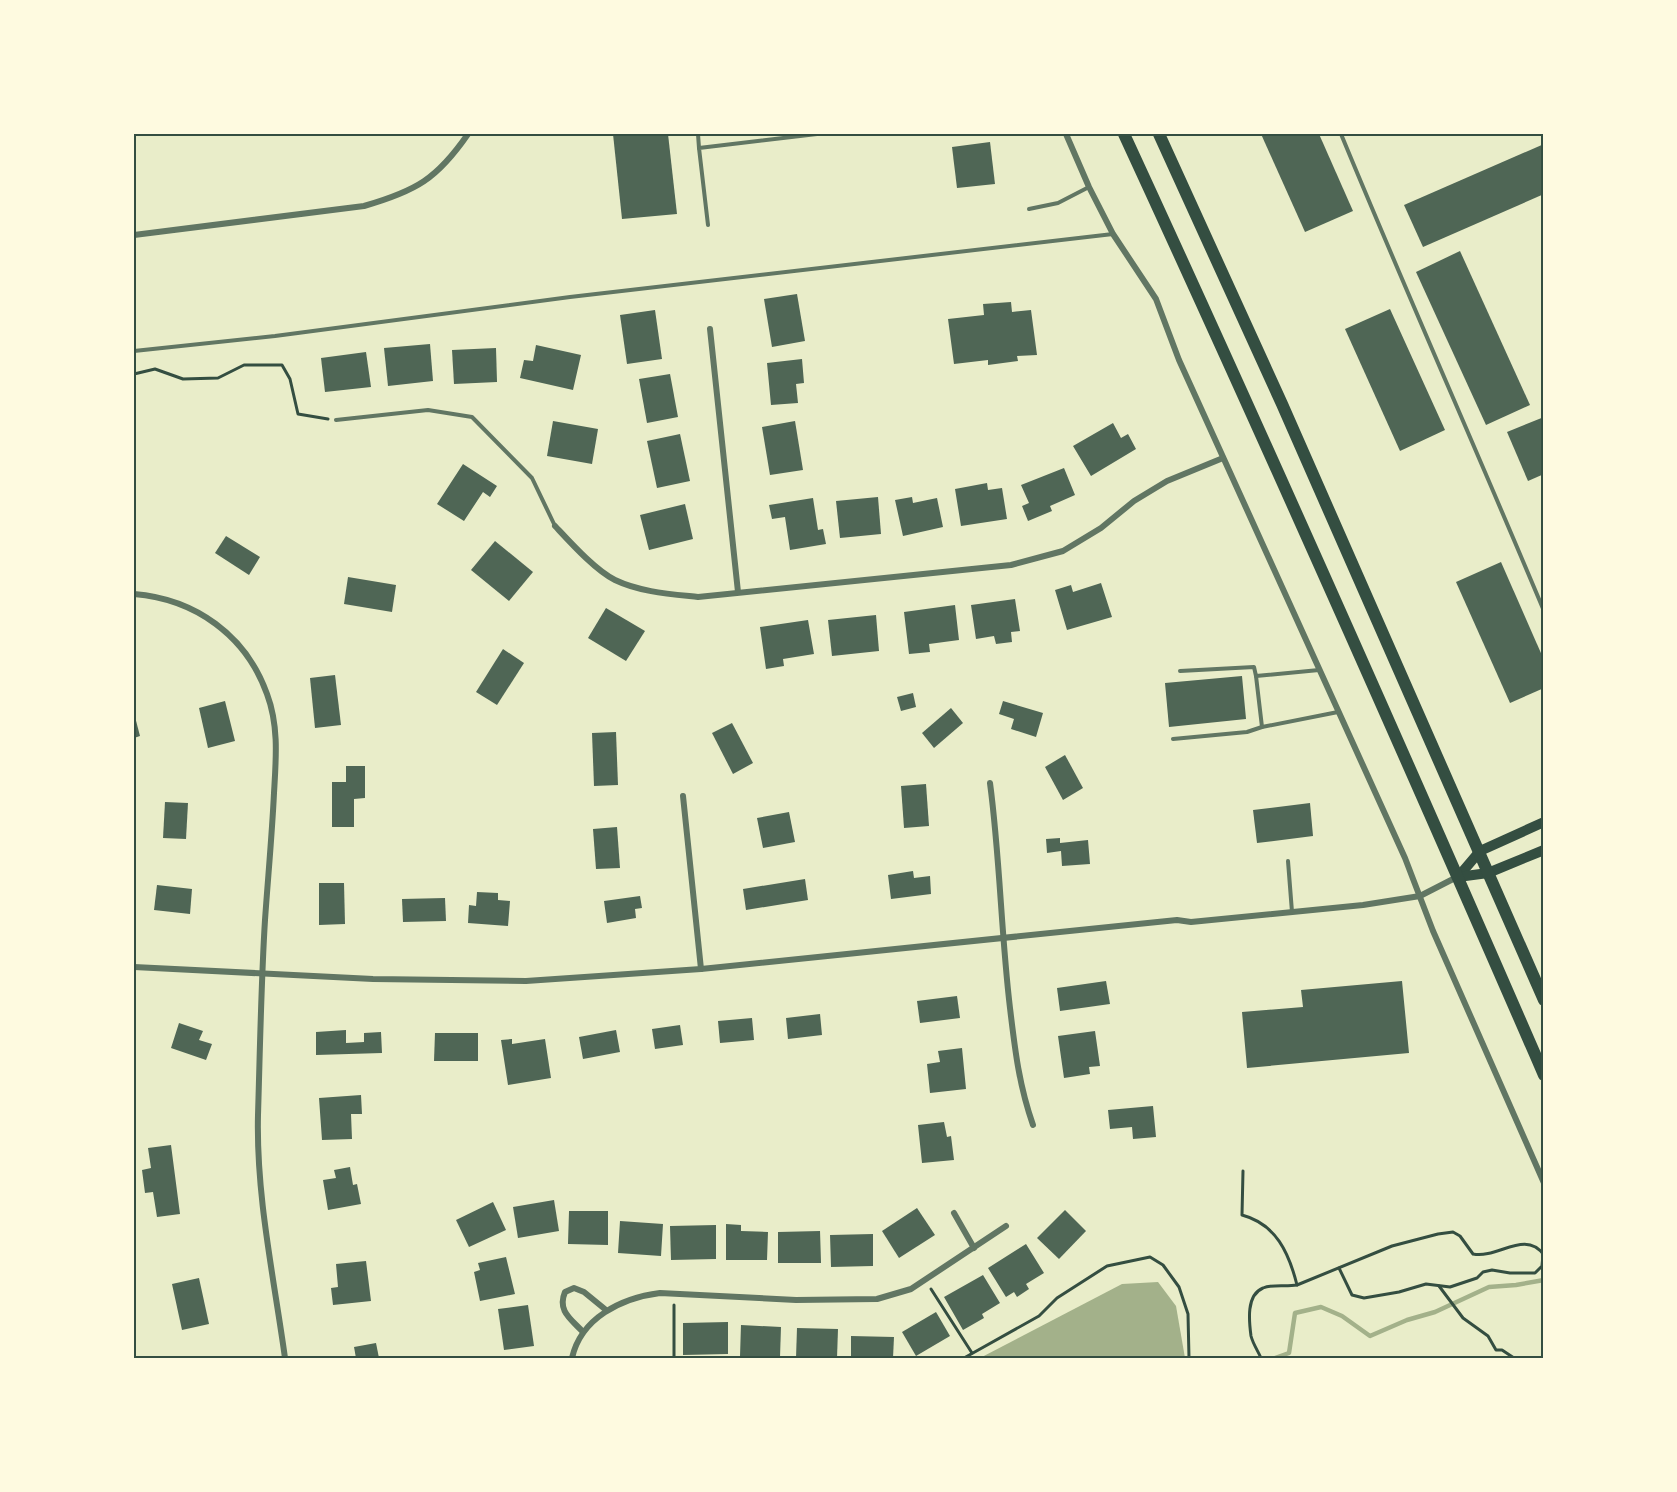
<svg xmlns="http://www.w3.org/2000/svg" width="1677" height="1492" font-family="'Nunito Sans',sans-serif">
<rect width="100%" height="100%" fill="#e9edc9"/>
<path fill="#a3b18a" d="M1158,1282L1176,1306L1185,1358H980L1122,1284Z"/>
<g fill="none" stroke-linecap="round" stroke-linejoin="round">
<g stroke="#a3b18a" stroke-width="4.5">
<path d="M1275,1358L1289,1353L1295,1313L1321,1307L1342,1316L1370,1336L1407,1320L1435,1312L1489,1287L1516,1285L1544,1280"/>
<path d="M1543,1358L1544,1351"/>
</g>
</g>
<g fill="#4f6655">
<path d="M613,134H668L677,214L622,219Z"/>
<path d="M1261,134H1319L1353,211L1305,232Z"/>
<path d="M990,142L995,184L957,188L952,147Z"/>
<path d="M1544,144V194L1423,247L1404,205Z"/>
<path d="M1460,251L1530,405L1486,425L1416,272Z"/>
<path d="M797,294L805,341L772,347L764,299Z"/>
<path d="M1011,302L1012,312L1031,310L1037,355L1017,356L1018,361L988,365V360L954,364L948,319L984,315L983,304Z"/>
<path d="M1390,309L1445,430L1400,451L1345,329Z"/>
<path d="M655,310L662,359L627,364L620,315Z"/>
<path d="M430,344L433,381L388,386L384,348Z"/>
<path d="M536,345L581,355L573,390L520,378L524,360L533,361Z"/>
<path d="M496,348L497,382L454,384L452,350Z"/>
<path d="M366,352L371,387L325,392L321,358Z"/>
<path d="M802,359L804,383L796,384L798,403L771,405L767,363Z"/>
<path d="M670,374L678,417L647,423L639,379Z"/>
<path d="M1544,417V474L1528,481L1507,432Z"/>
<path d="M553,421L598,429L592,464L547,456Z"/>
<path d="M795,421L803,470L770,475L762,427Z"/>
<path d="M1113,423L1121,438L1128,434L1136,449L1091,476L1073,446Z"/>
<path d="M680,434L690,481L657,488L647,441Z"/>
<path d="M463,464L497,486L490,497L483,492L464,521L437,504Z"/>
<path d="M1064,468L1075,495L1050,506L1052,511L1028,521L1022,506L1029,503L1021,485Z"/>
<path d="M987,483L988,490L1002,488L1007,519L961,526L955,489Z"/>
<path d="M878,497L881,534L840,538L836,501Z"/>
<path d="M912,497L913,503L937,498L943,527L903,536L895,500Z"/>
<path d="M813,498L818,530L823,529L826,544L790,550L785,517L772,519L769,505Z"/>
<path d="M685,504L693,539L649,550L640,515Z"/>
<path d="M226,536L260,557L249,575L215,553Z"/>
<path d="M495,541L533,572L509,601L471,570Z"/>
<path d="M1501,562L1544,660V688L1510,703L1456,582Z"/>
<path d="M348,577L396,585L392,612L344,604Z"/>
<path d="M1101,583L1112,617L1067,630L1055,590L1071,585L1073,592Z"/>
<path d="M1015,599L1020,631L1011,632L1012,642L996,644L994,636L976,639L971,605Z"/>
<path d="M955,605L959,640L929,644L930,652L909,654L904,612Z"/>
<path d="M606,608L645,631L626,661L588,638Z"/>
<path d="M876,615L879,651L832,656L828,620Z"/>
<path d="M808,620L814,654L783,659L784,666L766,669L760,627Z"/>
<path d="M503,649L524,663L497,705L476,692Z"/>
<path d="M335,675L341,725L315,728L310,678Z"/>
<path d="M1242,676L1246,719L1169,727L1165,683Z"/>
<path d="M913,693L916,707L901,711L897,697Z"/>
<path d="M225,701L235,741L208,748L199,708Z"/>
<path d="M1003,701L1043,713L1036,737L1011,729L1014,719L999,714Z"/>
<path d="M951,708L963,723L934,748L922,733Z"/>
<path d="M134,713L140,736L134,738Z"/>
<path d="M732,723L753,763L733,774L712,733Z"/>
<path d="M616,732L618,785L594,786L592,733Z"/>
<path d="M1065,755L1083,788L1063,800L1045,767Z"/>
<path d="M346,766H365V798L354,799V827H332V782H346Z"/>
<path d="M926,784L929,826L904,828L901,786Z"/>
<path d="M165,802L188,803L186,839L163,838Z"/>
<path d="M1310,803L1313,836L1257,843L1253,810Z"/>
<path d="M789,812L795,842L763,848L757,818Z"/>
<path d="M617,827L620,868L596,869L593,829Z"/>
<path d="M1060,838V843L1088,840L1090,864L1062,866L1061,851L1047,853L1046,839Z"/>
<path d="M913,871L914,878L930,876L931,894L891,899L888,875Z"/>
<path d="M805,879L808,900L746,910L743,889Z"/>
<path d="M319,883H344L345,924L319,925Z"/>
<path d="M157,885L192,889L190,914L154,910Z"/>
<path d="M477,892L498,893V900L510,901L508,926L468,923L469,905L476,906Z"/>
<path d="M640,896L642,908L635,909L636,918L607,923L604,901Z"/>
<path d="M445,898L446,921L403,922L402,899Z"/>
<path d="M1106,981L1110,1004L1060,1011L1057,988Z"/>
<path d="M1402,981L1409,1053L1247,1068L1242,1012L1303,1007L1301,990Z"/>
<path d="M957,996L960,1018L920,1023L917,1001Z"/>
<path d="M820,1014L822,1035L788,1039L786,1018Z"/>
<path d="M752,1018L754,1040L720,1043L718,1021Z"/>
<path d="M179,1023L203,1031L199,1040L212,1044L206,1060L171,1048Z"/>
<path d="M680,1025L683,1045L655,1049L652,1029Z"/>
<path d="M346,1030V1043L364,1042V1033L381,1032L382,1053L316,1055V1032Z"/>
<path d="M616,1030L620,1052L583,1059L579,1037Z"/>
<path d="M1095,1031L1100,1066L1089,1067L1090,1074L1064,1078L1058,1036Z"/>
<path d="M435,1033H478V1061H434Z"/>
<path d="M512,1039V1044L545,1039L551,1078L508,1085L501,1040Z"/>
<path d="M962,1048L966,1089L930,1093L927,1064L940,1062L938,1051Z"/>
<path d="M361,1095L362,1114H351L352,1139L322,1140L319,1098Z"/>
<path d="M1153,1106L1156,1137L1133,1139L1132,1127L1110,1129L1108,1110Z"/>
<path d="M944,1122L947,1137L951,1136L954,1160L922,1163L918,1125Z"/>
<path d="M171,1145L180,1214L157,1217L153,1192L145,1193L142,1170L151,1168L148,1148Z"/>
<path d="M350,1167L353,1185L357,1184L361,1204L328,1210L323,1180L336,1178L334,1170Z"/>
<path d="M554,1200L559,1231L518,1238L513,1207Z"/>
<path d="M493,1202L506,1230L469,1247L456,1220Z"/>
<path d="M917,1208L935,1235L899,1258L882,1231Z"/>
<path d="M1065,1210L1086,1231L1059,1259L1037,1238Z"/>
<path d="M569,1211H608V1245L568,1244Z"/>
<path d="M620,1221L663,1224L661,1256L618,1253Z"/>
<path d="M726,1224L741,1225V1231L768,1232L767,1260H726Z"/>
<path d="M716,1225V1259L671,1260L670,1226Z"/>
<path d="M820,1231L821,1263H778V1232Z"/>
<path d="M873,1234V1266L831,1267L830,1235Z"/>
<path d="M1026,1244L1044,1273L1026,1284L1029,1289L1017,1297L1014,1292L1006,1297L988,1268Z"/>
<path d="M506,1257L515,1294L480,1301L474,1272L480,1270L478,1263Z"/>
<path d="M366,1261L371,1301L333,1305L331,1288L338,1287L336,1264Z"/>
<path d="M983,1275L1000,1303L982,1314L984,1318L963,1330L944,1297Z"/>
<path d="M199,1278L209,1324L182,1330L172,1284Z"/>
<path d="M528,1305L534,1346L504,1350L498,1309Z"/>
<path d="M936,1312L950,1336L916,1356L902,1332Z"/>
<path d="M728,1322V1354L683,1355V1323Z"/>
<path d="M741,1325L781,1327L780,1357L740,1356Z"/>
<path d="M797,1328L838,1329L837,1358H796Z"/>
<path d="M851,1336L894,1337L893,1358H851Z"/>
<path d="M376,1343L379,1358H356L354,1347Z"/>
</g>
<g fill="none" stroke-linecap="round" stroke-linejoin="round">
<g stroke="#344e41" stroke-width="3">
<path d="M134,374L155,369L183,379L218,378L244,365H282L290,379L298,414L328,419"/>
<path d="M1243,1171L1242,1215C1276,1224 1289,1253 1297,1285"/>
<path d="M1339,1268L1352,1295L1364,1298L1399,1292L1426,1284L1450,1287L1477,1278L1483,1272L1492,1270L1510,1273H1535L1542,1266L1543,1255"/>
<path d="M1439,1286L1463,1318L1488,1336L1496,1350H1502L1514,1358"/>
<path d="M931,1289L972,1353"/>
<path d="M674,1305V1358"/>
<path d="M964,1358L1039,1316L1057,1298L1107,1266L1150,1257L1163,1265L1179,1287L1188,1314L1189,1358"/>
<path d="M1261,1358C1258,1351 1253,1344 1251,1336C1249,1321 1246,1295 1263,1288C1272,1284 1286,1287 1297,1285L1392,1246L1438,1234L1453,1232L1460,1236L1473,1254C1498,1259 1525,1229 1544,1255"/>
</g>
<g stroke="#617663" stroke-width="4">
<path d="M698,134L699,148"/>
<path d="M1341,134C1407,294 1477,451 1544,611"/>
<path d="M1029,209L1058,203L1089,187"/>
<path d="M708,225L699,148L817,134"/>
<path d="M134,351L275,336L570,297L1113,234"/>
<path d="M336,420L428,410L472,417L532,478L555,526"/>
<path d="M1180,671L1254,667L1256,676L1319,670"/>
<path d="M1256,676L1262,727"/>
<path d="M1173,739L1247,732L1262,727L1338,712"/>
<path d="M1288,861L1292,912"/>
</g>
<g stroke="#617663" stroke-width="6">
<path d="M1066,134L1089,187L1113,234L1156,299L1179,360L1405,858L1433,931L1544,1183"/>
<path d="M134,235L364,206C416,191 437,179 468,134"/>
<path d="M710,329L738,592"/>
<path d="M555,526C570,542 595,570 615,580C640,592 670,594 698,597L1011,565L1063,551L1101,528L1134,501L1167,481L1223,458"/>
<path d="M134,594C195,599 246,635 267,694C279,726 276,759 274,793C272,835 268,877 265,920C261,984 260,1050 258,1115C256,1196 274,1278 285,1358"/>
<path d="M990,783C1000,858 1001,933 1010,1008C1015,1050 1019,1085 1033,1125"/>
<path d="M683,796L701,969"/>
<path d="M134,967L373,979L526,981L701,969L1177,920L1191,922L1363,905L1420,896L1457,877"/>
<path d="M954,1213L974,1248"/>
<path d="M583,1332C571,1319 557,1311 565,1292L574,1288L584,1292L606,1310"/>
<path d="M572,1358C581,1318 621,1298 660,1293L796,1300L877,1299L911,1289L1006,1226"/>
</g>
<g stroke="#344e41" stroke-width="10">
<path d="M1458,877L1480,851L1544,822"/>
<path d="M1458,877L1488,873L1544,850"/>
</g>
<g stroke="#344e41" stroke-width="12">
<path d="M1124,134C1268,446 1407,760 1544,1075"/>
<path d="M1159,134L1282,404L1544,1000"/>
</g>
</g>
<rect width="1677" height="1492" fill="none" stroke="#fefae0" stroke-width="270"/>
<rect x="135" y="135" width="1407" height="1222" fill="none" stroke="#344e41" stroke-width="2"/>
</svg>
